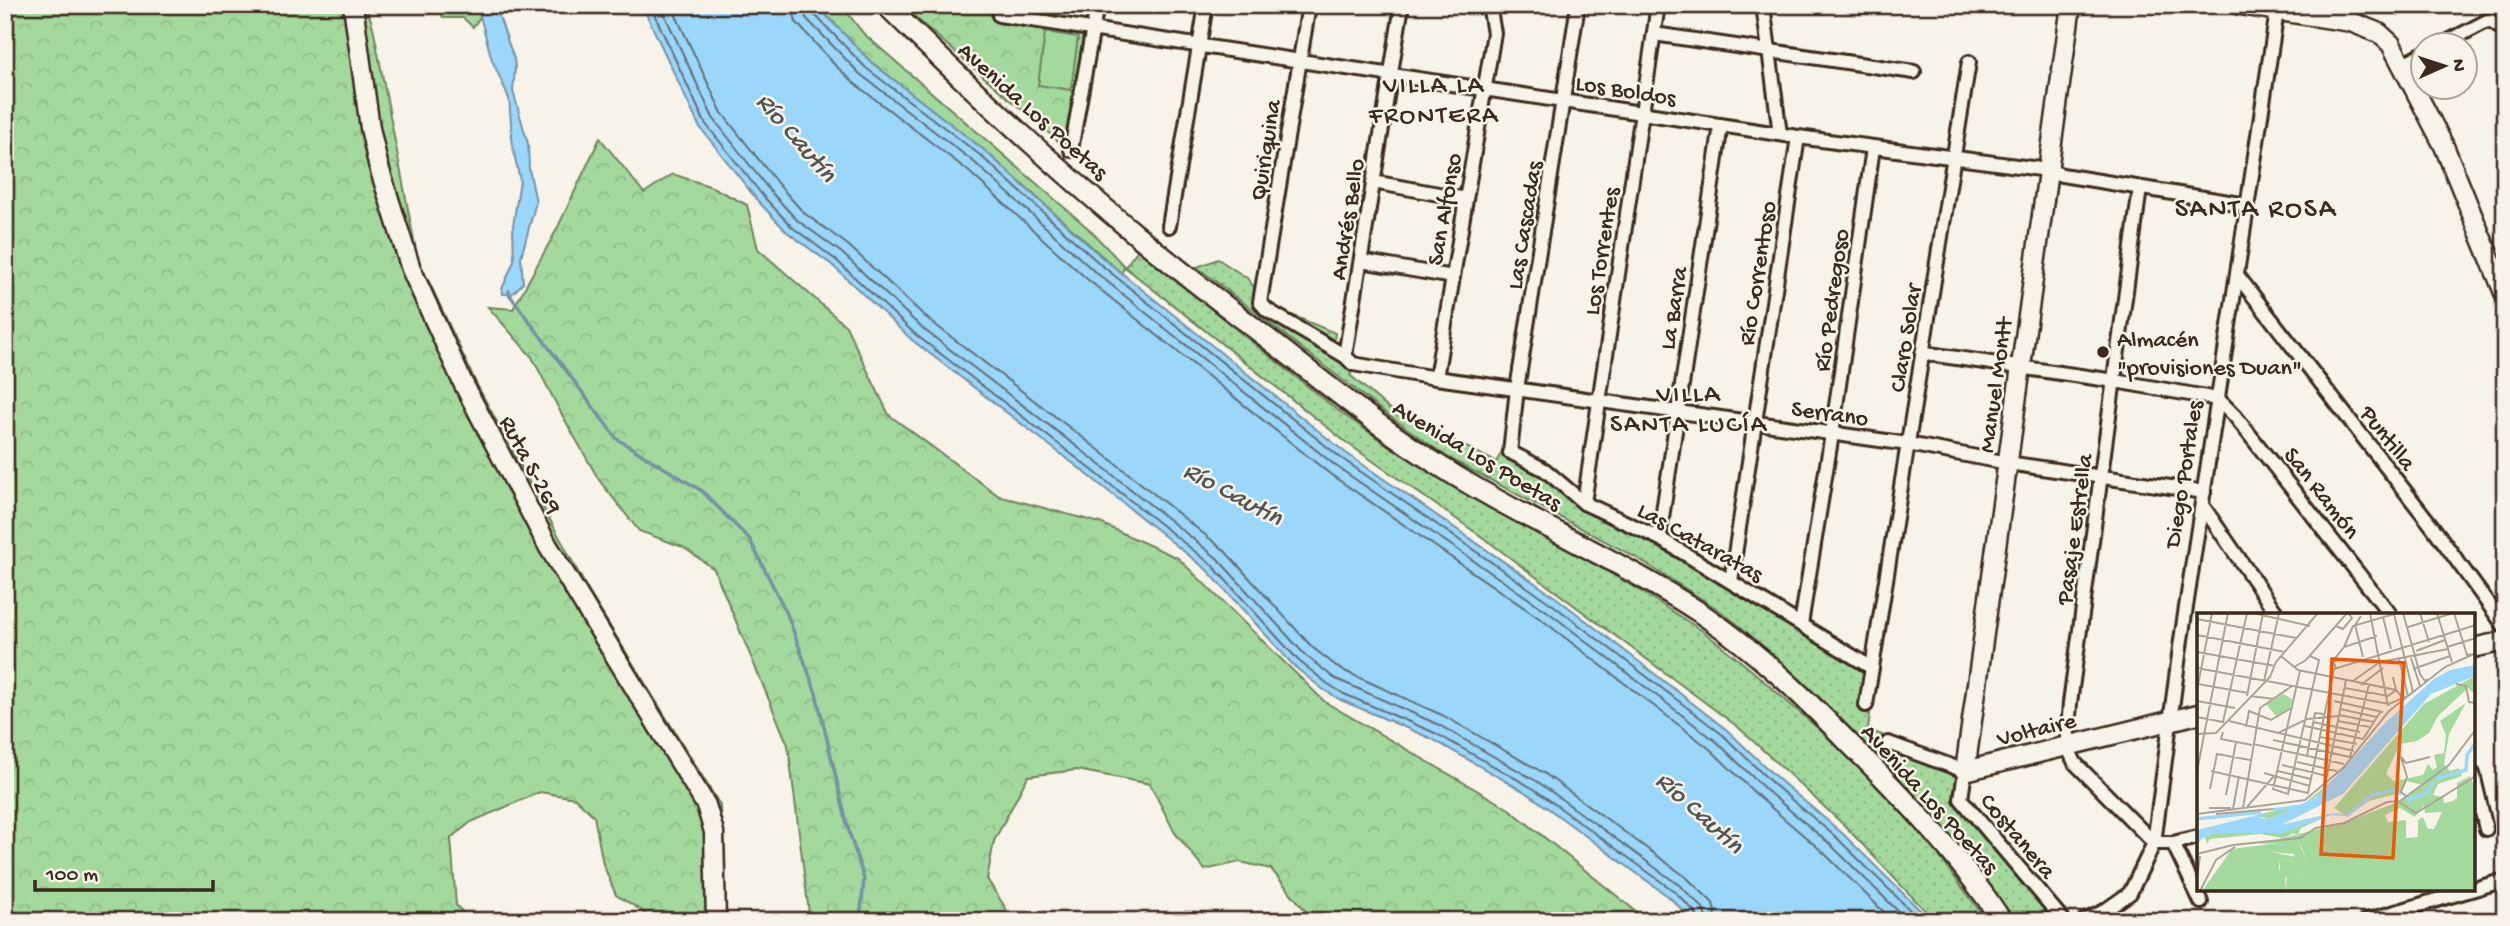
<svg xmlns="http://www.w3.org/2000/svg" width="2510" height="926" font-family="'Gochi Hand',sans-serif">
<defs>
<pattern id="grass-dots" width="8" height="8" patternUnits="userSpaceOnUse" patternTransform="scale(1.75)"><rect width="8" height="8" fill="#a3d99c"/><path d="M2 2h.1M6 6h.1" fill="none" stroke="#8dba86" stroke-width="1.8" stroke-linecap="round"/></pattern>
<pattern id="forest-crowns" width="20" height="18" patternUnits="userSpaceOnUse" patternTransform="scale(1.75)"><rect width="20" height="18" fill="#a3d99c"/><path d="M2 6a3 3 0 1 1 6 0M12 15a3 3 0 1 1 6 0" fill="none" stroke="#8dba86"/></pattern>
</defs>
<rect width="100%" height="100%" fill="#f7f3e8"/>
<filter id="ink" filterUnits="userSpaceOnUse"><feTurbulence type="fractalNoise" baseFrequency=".0143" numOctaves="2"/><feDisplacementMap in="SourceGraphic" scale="14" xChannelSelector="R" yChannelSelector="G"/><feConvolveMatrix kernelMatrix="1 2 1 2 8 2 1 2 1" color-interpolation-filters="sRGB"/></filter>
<g filter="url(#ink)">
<g fill="url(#grass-dots)" stroke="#6f825d" stroke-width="2">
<path d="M1139,248L1228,323L1340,412L1386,444L1486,506L1533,529L1639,590L1704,632L1749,668L1870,774L1924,829L1941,859L1987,921H1935L1846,827L1738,727L1485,539L1347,443L1125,267Z"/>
<path d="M1218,259L1247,278L1268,305L1335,333C1332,354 1332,361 1353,370L1350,375L1388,408L1496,462L1502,452L1800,628L1867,674L1861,712L1870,714L1868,730L1882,735L1879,747L1954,773L1958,784L1957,803L2059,921H2012L1977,868L1926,808L1819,697L1740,626L1716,608L1637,558L1447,457L1384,412L1197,267Z"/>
</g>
<g fill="url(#forest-crowns)" stroke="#6f825d" stroke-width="2">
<path d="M5,5H366L373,27L417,256L477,385L589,592L720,805L723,921H644V912L616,895L603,864L594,816L575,798L540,792L471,822L451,838L456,905L471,921H5Z"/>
<path d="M439,5H477L480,17L473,27L463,18H443Z"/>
<path d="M816,5H841L864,34L1089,229L1125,267L1121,273L984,150L871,62Z"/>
<path d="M901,5H998L996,17L1084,29L1066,148Z"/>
<path d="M600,138L644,193L673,174L712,187L747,205L758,249L846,326L889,415L999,496L1100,523L1178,558L1325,702L1509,809L1648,921H1314L1271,869L1240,862L1205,870L1175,833L1150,784L1077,770L1028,776L994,841L987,879L1014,921H810L788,745L714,569L683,547L639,531L599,480L561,413L532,357L488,307L513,309L557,229Z"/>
</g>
<path fill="#a3d99c" stroke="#6f825d" stroke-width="2" d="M1045,32L1078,37L1071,90L1038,85Z"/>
<g fill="#9bd6fb" stroke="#7591a3" stroke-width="2">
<path d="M477,5H495L514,59L515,68L513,91L528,144L529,169L536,202L521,257L523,283L512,294H503L502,289L514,261L513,226L520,180L513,149L509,98L492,60Z"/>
<path d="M642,5H816L871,62L984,150L1104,259L1346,453L1558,599L1727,730L1777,778L1842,833L1931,921H1694L1669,897L1530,795L1432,739L1341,700L1324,690L1295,667L1207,570L1083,471L912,340L832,265L787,232L758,201L699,126Z"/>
</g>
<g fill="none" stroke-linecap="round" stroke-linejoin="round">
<g stroke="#616f76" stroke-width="2">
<path d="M650,5L705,123L763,196L792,227L836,260L916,335L1087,466L1212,565L1299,661L1328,684L1344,694L1435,733L1534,789L1674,891L1696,913L1698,921"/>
<path d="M660,5L713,118L770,191L797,220L842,253L922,328L1093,459L1217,558L1305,655L1334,678L1439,725L1538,782L1679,885L1703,908L1707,921"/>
<path d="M671,5L722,113L778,184L804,213L848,245L929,320L1099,450L1224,550L1312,647L1340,669L1444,716L1544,773L1686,877L1713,903L1717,921"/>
<path d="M792,5L796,22L835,65L854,83L967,170L1087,279L1330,474L1542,620L1710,749L1759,797L1824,853L1893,921"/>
<path d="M802,5L806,18L860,74L974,162L1094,271L1336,466L1548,612L1717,742L1766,790L1831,845L1908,921"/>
<path d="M811,5L813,13L866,68L980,155L1100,264L1341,458L1553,605L1723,735L1772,783L1837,838L1921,921"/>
</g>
<path stroke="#7591a3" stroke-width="3.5" d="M509,291V294L617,439L702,491L750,540L787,614L816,693L849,832L864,879L860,921"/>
<g stroke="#3b2a1e" stroke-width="18">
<g id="street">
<path d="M1001,5L999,15L1798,137L2048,170L2062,175L2247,205"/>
<path d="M1309,5L1260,302L1267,310L1345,356L1353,364L1436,378L1908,444L2008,463L2204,492"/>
<path d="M1578,5L1517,389L1510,452L1545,470L1584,503L1659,538L1872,668"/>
<path d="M1763,5L1780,134"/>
<path d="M1654,34L1914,72"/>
<path d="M2439,46L2489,20L2505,31"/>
<path d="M2403,64L2422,54"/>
<path d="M1071,150L1097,5"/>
<path d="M1373,182L1466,199"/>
<path d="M2140,188L2070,703L2067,746L2075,763L2154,843H2173L2198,837"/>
<path d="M1169,226L1206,5"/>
<path d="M1361,261L1453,277"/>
<path d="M2237,275L2432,526L2505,627"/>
<path d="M1922,353L2115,381L2218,399L2235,416L2390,614"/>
<path d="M1345,356L1402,5"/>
<path d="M1436,378L1494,33L1489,5"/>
<path d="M1584,503L1658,5"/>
<path d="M2202,505L2277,614"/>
<path d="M1659,538L1721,125"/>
<path d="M1731,581L1798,137"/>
<path d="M1801,624L1832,434L1873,148"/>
<path d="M1866,705L1969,62"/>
<path d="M1888,743L1965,771L1961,799L2064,921"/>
<path d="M2473,774L2486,829"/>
<path d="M2173,843L2201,902"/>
<path d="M2084,921L2103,912L2130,893L2154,843L2181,640L2277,11"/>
<path d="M2365,921L2505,880"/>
</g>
</g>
<g stroke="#3b2a1e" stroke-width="23">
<g id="secondary">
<path d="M353,5L370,128L378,164L411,269L463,383L548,546L706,805L714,832L716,921"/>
<path d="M2071,5L1965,771L2198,714"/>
<path d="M2240,5L2351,22L2379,33L2391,44L2444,146L2505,295"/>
<path d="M2473,648L2505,641"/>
</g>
</g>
<g stroke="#3b2a1e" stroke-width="24">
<path id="primary" d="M886,5C967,85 1051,164 1139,237C1182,273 1227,307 1271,341C1321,380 1370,420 1423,455C1512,515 1613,555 1702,614C1757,651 1804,697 1850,744C1905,799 1959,855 2002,921"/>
</g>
<use href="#street" stroke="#f7f3e8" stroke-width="12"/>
<use href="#secondary" stroke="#f7f3e8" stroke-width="18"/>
<use href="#primary" stroke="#f7f3e8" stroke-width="19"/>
</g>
</g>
<circle fill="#3b2a1e" stroke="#f7f3e8" stroke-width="2.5" cx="2103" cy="352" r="7"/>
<g text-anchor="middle" stroke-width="5" stroke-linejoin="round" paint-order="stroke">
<g font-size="24" fill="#3b2a1e" stroke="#f7f3e8">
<text transform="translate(1626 89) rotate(9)" y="8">Los Boldos</text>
<text transform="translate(1034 110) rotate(42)" y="8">Avenida Los Poetas</text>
<text transform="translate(1264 150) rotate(-81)" y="8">Quiriquina</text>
<text transform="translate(1443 209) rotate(-80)" y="8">San Alfonso</text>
<text transform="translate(1346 219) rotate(-81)" y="8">Andrés Bello</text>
<text transform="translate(1523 225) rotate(-81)" y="8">Las Cascadas</text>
<text transform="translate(1600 251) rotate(-81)" y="8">Los Torrentes</text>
<text transform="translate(1756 273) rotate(-81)" y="8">Río Correntoso</text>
<text transform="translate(1830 300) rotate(-82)" y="8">Río Pedregoso</text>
<text transform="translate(1672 308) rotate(-81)" y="8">La Barra</text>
<text transform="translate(1904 338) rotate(-81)" y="8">Claro Solar</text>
<text transform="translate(1994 385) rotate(-82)" y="8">Manuel Montt</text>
<text transform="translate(1830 412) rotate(8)" y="8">Serrano</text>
<text transform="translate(2389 437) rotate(52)" y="8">Puntilla</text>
<text transform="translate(1478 454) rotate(31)" y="8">Avenida Los Poetas</text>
<text transform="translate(532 464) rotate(62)" y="8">Ruta S-269</text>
<text transform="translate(2182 474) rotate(-81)" y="8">Diego Portales</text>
<text transform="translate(2323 492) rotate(52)" y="8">San Ramón</text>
<text transform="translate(2073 529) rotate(-82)" y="8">Pasaje Estrella</text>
<text transform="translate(1701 541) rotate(29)" y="8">Las Cataratas</text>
<text transform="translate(2036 728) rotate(-14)" y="8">Voltaire</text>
<text transform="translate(1931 798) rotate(48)" y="8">Avenida Los Poetas</text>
<text transform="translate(2019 835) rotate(50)" y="8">Costanera</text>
</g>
<g font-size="24" fill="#3b2a1e" stroke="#f7f3e8" text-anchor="start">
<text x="2117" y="346">Almacén<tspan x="2117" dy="28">"provisiones Duan"</tspan></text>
</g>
<g font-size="26" letter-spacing="2" fill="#3b2a1e" stroke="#f7f3e8">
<text x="1434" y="92">VILLA LA<tspan x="1434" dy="30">FRONTERA</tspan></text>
<text x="1689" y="401">VILLA<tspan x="1689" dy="30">SANTA LUCÍA</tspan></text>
</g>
<g font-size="26" font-style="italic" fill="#535555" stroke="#f7f3e8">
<text transform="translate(798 136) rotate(49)" y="9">Río Cautín</text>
<text transform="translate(1234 492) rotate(28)" y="9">Río Cautín</text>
<text transform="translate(1701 811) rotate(42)" y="9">Río Cautín</text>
</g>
<g font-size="28" letter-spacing="2" fill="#3b2a1e" stroke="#f7f3e8">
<text x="2256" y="216">SANTA ROSA</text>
</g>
</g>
<g transform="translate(2197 613)">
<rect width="278" height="278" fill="#f7f3e8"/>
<path d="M88,229L102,230L110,248L99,267L88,264L89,278H5L35,236L81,230L86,233ZM75,239L97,241L100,260L97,249L88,246L83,247V257L41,258L43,252L66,247Z" fill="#a3d99c" fill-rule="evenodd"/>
<path d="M278,63V81L271,75L241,103L232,120L220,128L203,131L189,161L197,168L226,162L231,151L236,157L240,154L237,142L247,140L249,122L243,108L269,90L252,121L247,151L253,158L262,155L265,163L241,171L236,182L246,184L247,190L256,188L260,185V170L273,163L278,175V278H89L90,260L99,267L110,248L105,235L102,230H89L84,235L81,230L62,231L146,210L201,189L225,172L210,168L204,180L172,188L150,204L137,195L227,91ZM227,192L228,200L245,199L237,216H231L226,204L221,207V224L209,225V207L191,209L188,202L203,195L218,204ZM150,155L124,181L100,195L71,206L58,202L11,213L107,191ZM128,204L104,215L100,223L97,220L86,225L63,221L13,226L10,231L8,224L18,220H83L77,217ZM75,239L108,246L100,260L97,249L88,246L83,247L81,260L40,258L44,250L66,247Z" fill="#a3d99c" fill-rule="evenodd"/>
<path d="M86,81L95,86L93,95L79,103L69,91Z" fill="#a3d99c"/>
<path d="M278,52V63L234,81L146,181L84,212L131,201L142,200L149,203L134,202L85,220H18L4,226L0,233V217L69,200L63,205L72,206L120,184L188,110L237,66L253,57Z" fill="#9bd6fb"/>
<path fill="none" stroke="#9bd6fb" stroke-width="3.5" d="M239,166L269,157L270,142L279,129M210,187L231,180L235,169M76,197L105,193M149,203L175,182L196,177L204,181M0,206L64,199"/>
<path fill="none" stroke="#aca397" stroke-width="2" d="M56,0L113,13M173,0L191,93M206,0L223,61L228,68L231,66M223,0L232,29M240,0L255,49M257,0L270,42L274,41M197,1L216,79M164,3L158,12L166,44M186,4L194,36M0,6L99,25M139,13L146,16L155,5L151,0M211,14L256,0M0,22L88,39M147,34L156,13L197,1M250,34L279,25M219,38L248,27M0,39L78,53M84,43L101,57L199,77L205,84M214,45L223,73M97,54L109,47L150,0M0,55L192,91M139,55L136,48L147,34L180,23M216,56L253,43M103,58L76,176L91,181L122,47L113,43M67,68L82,0M156,68L183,49L251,36M1,71L51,80M259,71L269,73L272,89L279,90M164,72L186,55M148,75L191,83L199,77L196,64M0,77L15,0M50,83L66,0M54,83L77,86M0,88L38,95M137,88L186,99M192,91L211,83L202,46M143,96L180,104M142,102L177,109M0,104L26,109L50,0M32,108L157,138M141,108L173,114M116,109L163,119M108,113L166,126L184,98M49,114L52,98L74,107L96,94M26,119L24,126L55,132M81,120L110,106L142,103M0,121L19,120L73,64L79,49L121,0M7,122L31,0M123,124L160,131M76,127L153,144L172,72M56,131L147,151M110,143L118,100L127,101M100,149L140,158M85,152L130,163L149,67M14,158L111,180L137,56L279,12M81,158L114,166M0,159L7,122M67,160L113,173M13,176L20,141L53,147M29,182L39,129M210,184L204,179L210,164L204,144L209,150L233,144M202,189L219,200L279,163M50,194L77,163M12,195H34M46,195L63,95L95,73M36,196L42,163M0,201L108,187L147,154L192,98L248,54L279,40M19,201L76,196M0,241L36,232L103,225L119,215L147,210L190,189L203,188L252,152L279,116M0,265L3,243M3,278L19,247L38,234"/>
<path fill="#e8590c" fill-opacity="0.15" stroke="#e8590c" stroke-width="3.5" d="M135,46L207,50L196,245L124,241Z"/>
<rect width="278" height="278" fill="none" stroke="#3b2a1e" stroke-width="3.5"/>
</g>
<rect width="2510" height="926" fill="none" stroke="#f7f3e8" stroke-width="28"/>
<rect x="14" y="14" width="2482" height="898" fill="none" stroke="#3b2a1e" stroke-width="2.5" filter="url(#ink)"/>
<g transform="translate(2444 66) rotate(87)"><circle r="33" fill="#f7f3e8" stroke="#aca397" stroke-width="2"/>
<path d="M0-5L12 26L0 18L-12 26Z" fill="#3b2a1e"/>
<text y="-10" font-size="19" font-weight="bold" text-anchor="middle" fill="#3b2a1e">N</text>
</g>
<path d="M35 880v10h178v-10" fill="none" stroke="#3b2a1e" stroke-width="3.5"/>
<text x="46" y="880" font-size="21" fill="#3b2a1e" stroke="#f7f3e8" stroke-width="5" paint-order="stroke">100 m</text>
</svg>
